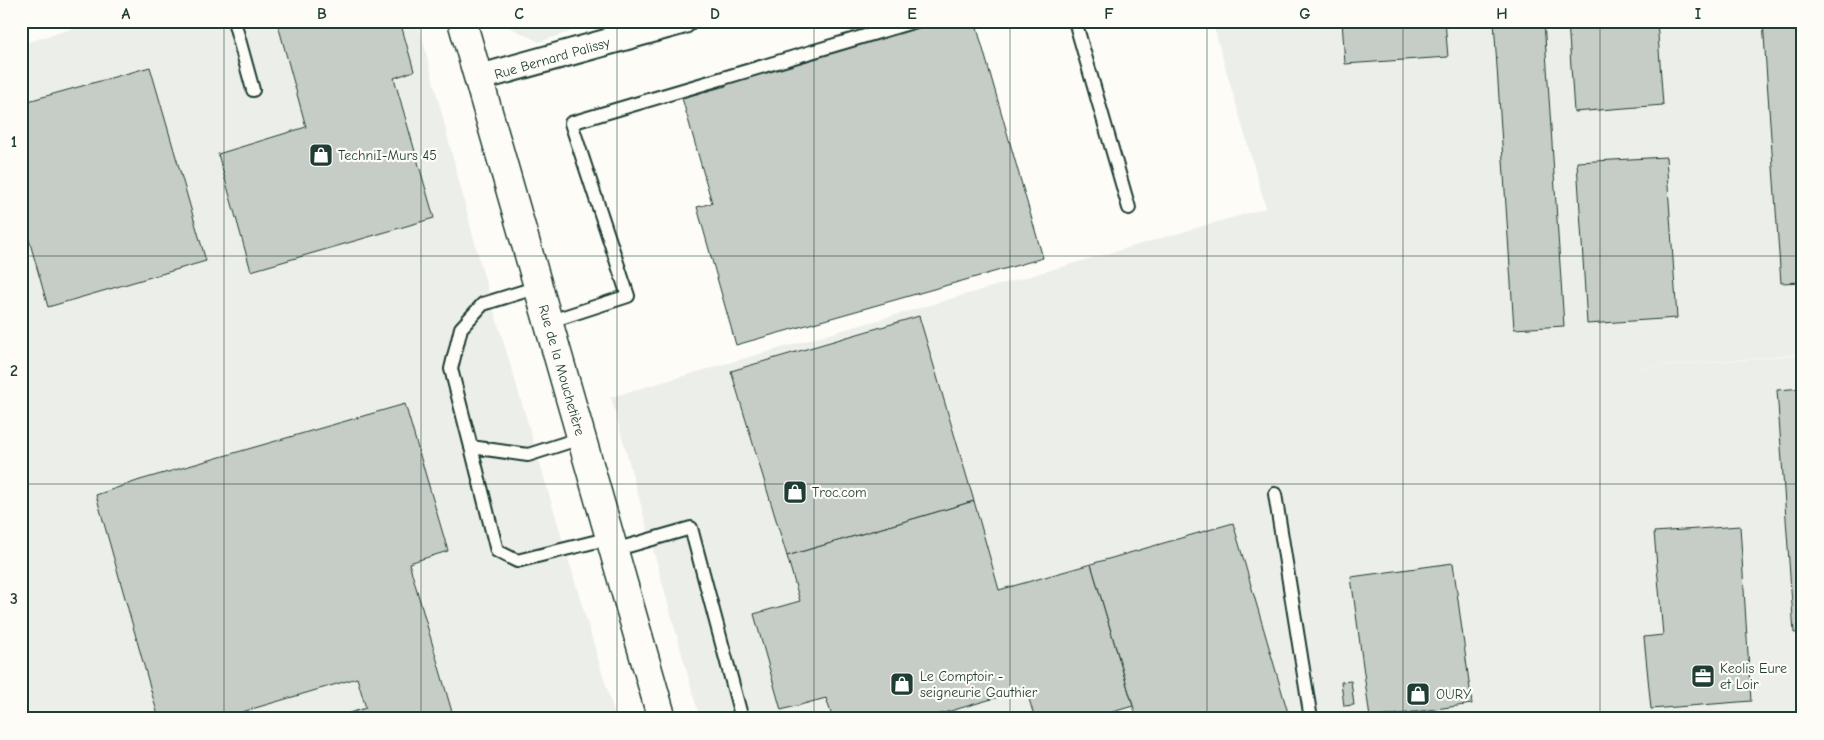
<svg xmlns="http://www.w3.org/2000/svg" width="1824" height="740" font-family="'Comic Neue',sans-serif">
<rect width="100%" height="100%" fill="#fdfcf7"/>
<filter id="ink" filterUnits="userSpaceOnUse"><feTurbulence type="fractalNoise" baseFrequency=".02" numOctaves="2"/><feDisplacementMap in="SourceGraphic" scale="10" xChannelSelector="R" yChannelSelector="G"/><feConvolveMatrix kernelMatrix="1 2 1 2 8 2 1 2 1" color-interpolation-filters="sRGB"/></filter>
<g filter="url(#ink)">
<g fill="#eceee9">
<path d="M99,21H418L480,263L616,719H21V44Z"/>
<path d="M497,21H603L539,42Z"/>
<path d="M1212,21H1803V354L1615,370L1803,355V719H700L611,397L1266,208Z"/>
</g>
<g fill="#c6cdc7" stroke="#1f3d34">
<path d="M277,21H400L414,71L394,78L434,218L251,271L218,154L306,127Z"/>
<path d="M934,21H975L1043,258L736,345L697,207L712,203L682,98L726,86L725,81Z"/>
<path d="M1342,21H1445L1448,57L1345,64Z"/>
<path d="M1494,21H1544L1564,326L1514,329Z"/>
<path d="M1568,21H1657L1663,105L1574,112Z"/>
<path d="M1763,21H1803V282L1781,283Z"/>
<path d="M150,67L206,261L48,307L21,211V103Z"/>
<path d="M1666,157L1677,318L1587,324L1577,162Z"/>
<path d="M919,316L974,501L787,556L731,371Z"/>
<path d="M1803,388V632L1794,633L1777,390Z"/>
<path d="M405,404L448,551L409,563L454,719H348L346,714L366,708L357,678L218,719H159L96,495L140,480Z"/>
<path d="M974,501L999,590L1091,564L1133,706L1088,719H1035L1026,689L923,719H833L826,698L781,710L754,614L800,601L787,556Z"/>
<path d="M1233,523L1288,713L1269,719H1137L1091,564Z"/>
<path d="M1740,526L1751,701L1651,709L1644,637L1663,635L1654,532Z"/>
<path d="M1453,563L1472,704L1370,718L1351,577Z"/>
<path d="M1799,674H1803V719H1802Z"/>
<path d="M1351,681L1354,705L1344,706L1341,682Z"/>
</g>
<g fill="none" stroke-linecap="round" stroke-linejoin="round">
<g stroke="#1f3d34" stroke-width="16">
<g id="lane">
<path d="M234,21L253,90"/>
<path d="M608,21L612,41"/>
<path d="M1075,21L1129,208"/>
<path d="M538,287L483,304L461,328L451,369L471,447L528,455L581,438"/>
<path d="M548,322L628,296L571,123L916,21"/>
<path d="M471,447L497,551L517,561L610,538"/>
<path d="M1275,494L1311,719"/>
<path d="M614,550L691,528L742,719"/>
</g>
</g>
<g stroke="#1f3d34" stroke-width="29">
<path id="street" d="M478,78L683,21"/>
</g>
<g stroke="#1f3d34" stroke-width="31">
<path id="secondary" d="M462,21L662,719"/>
</g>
<use href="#lane" stroke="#fdfcf7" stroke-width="12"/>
<use href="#street" stroke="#fdfcf7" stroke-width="25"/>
<use href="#secondary" stroke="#fdfcf7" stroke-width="28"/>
</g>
</g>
<path fill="none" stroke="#1f3d34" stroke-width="1" stroke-opacity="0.55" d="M224,21V719M421,21V719M617,21V719M814,21V719M1010,21V719M1207,21V719M1403,21V719M1600,21V719M21,256H1803M21,484H1803"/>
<defs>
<g id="shop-square" transform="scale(1.25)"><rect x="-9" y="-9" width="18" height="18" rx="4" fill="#1f3d34" stroke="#fdfcf7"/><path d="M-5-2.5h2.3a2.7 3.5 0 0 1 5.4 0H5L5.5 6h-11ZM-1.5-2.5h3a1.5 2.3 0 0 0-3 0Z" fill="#fff"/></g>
<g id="office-square" transform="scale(1.25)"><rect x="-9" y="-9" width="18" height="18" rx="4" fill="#1f3d34" stroke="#fdfcf7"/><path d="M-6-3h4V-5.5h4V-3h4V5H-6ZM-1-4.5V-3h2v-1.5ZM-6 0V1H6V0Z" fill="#fff"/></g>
</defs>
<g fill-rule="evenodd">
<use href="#shop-square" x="321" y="155"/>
<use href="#shop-square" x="795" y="492"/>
<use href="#office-square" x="1703" y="676"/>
<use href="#shop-square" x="902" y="684"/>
<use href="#shop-square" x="1418" y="694"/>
</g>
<g text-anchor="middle" stroke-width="4.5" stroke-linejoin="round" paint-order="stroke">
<g font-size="14" fill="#1f3d34" stroke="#fdfcf7">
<text transform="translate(552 58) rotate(-16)" y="5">Rue Bernard Palissy</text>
<text transform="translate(562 370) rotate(74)" y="5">Rue de la Mouchetière</text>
</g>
<g font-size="14" fill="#1f3d34" stroke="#fdfcf7" text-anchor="start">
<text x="338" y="160">TechniI-Murs 45</text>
<text x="812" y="497">Troc.com</text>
<text x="1720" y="673">Keolis Eure<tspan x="1720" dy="16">et Loir</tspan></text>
<text x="920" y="681">Le Comptoir -<tspan x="920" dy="16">seigneurie Gauthier</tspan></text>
<text x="1436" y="699">OURY</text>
</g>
</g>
<rect width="1824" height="740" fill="none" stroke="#fdfcf7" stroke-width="55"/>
<rect x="28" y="28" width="1768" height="684" fill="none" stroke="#1f3d34" stroke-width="2"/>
<g font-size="16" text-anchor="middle" font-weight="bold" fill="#1f3d34">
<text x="126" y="19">A</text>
<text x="322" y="19">B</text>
<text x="519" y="19">C</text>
<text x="715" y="19">D</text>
<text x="912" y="19">E</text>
<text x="1109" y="19">F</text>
<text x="1305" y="19">G</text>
<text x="1502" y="19">H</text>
<text x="1698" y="19">I</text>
<text x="14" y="147">1</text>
<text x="14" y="376">2</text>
<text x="14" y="604">3</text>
</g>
</svg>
